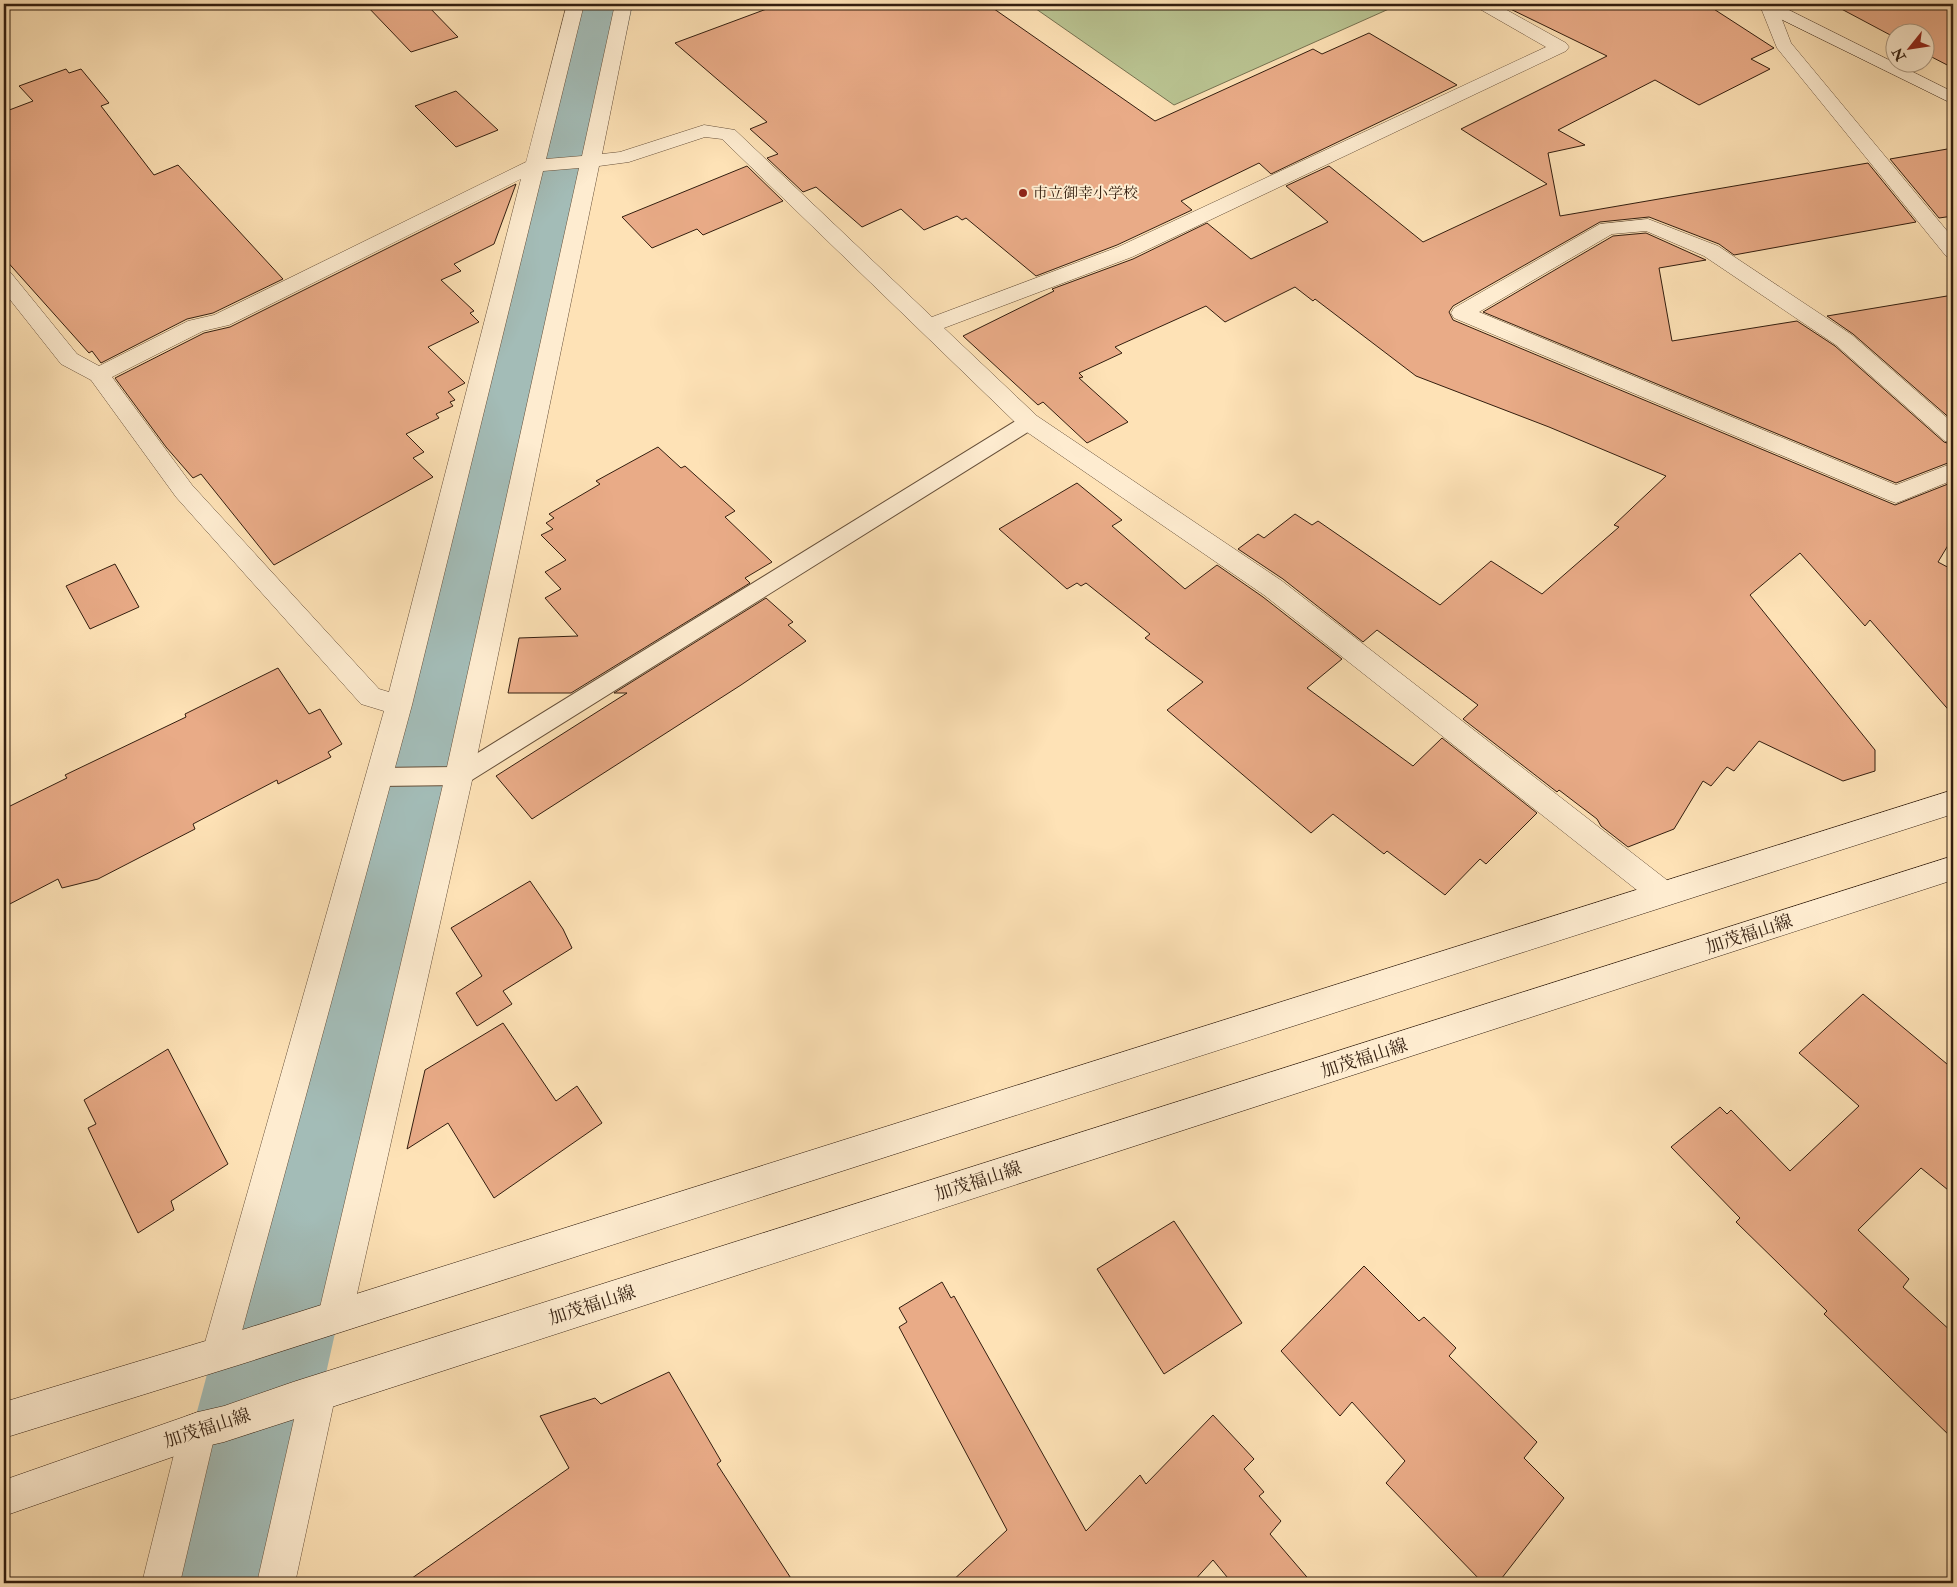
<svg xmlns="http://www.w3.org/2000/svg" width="1957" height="1587" font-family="'IM FELL Double Pica','Noto Serif JP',serif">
<rect width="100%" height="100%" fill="#fee2b6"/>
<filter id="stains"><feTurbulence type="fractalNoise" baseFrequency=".004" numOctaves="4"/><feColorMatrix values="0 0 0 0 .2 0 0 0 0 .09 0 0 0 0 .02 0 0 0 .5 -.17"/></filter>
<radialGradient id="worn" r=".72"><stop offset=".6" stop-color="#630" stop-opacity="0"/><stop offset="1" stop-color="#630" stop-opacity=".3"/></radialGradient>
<path fill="#bac492" stroke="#767150" d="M1029,4H1400L1174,105Z"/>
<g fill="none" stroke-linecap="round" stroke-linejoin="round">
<path fill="#a3bcb7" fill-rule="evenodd" d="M575,4H633L279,1583H151Z"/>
</g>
<g fill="#e9ab87" stroke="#331e0f">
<path d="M365,4H426L458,37L411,52Z"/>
<path d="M780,4H987L1155,121L1313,49L1322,54L1369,33L1457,85L1271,174L1259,163L1181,201L1192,210L1117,245L1036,276L966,218L962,220L957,216L924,230L901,209L862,227L816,187L803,192L767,158L778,154L750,129L767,122L675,43Z"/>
<path d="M1500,4H1706L1774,48L1751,59L1770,69L1699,105L1655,80L1558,130L1585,145L1548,153L1560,216L1868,163L1916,222L1734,255L1719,244L1649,217L1600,222L1453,306L1449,312L1453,320L1895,505L1953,482V537L1938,562L1953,570V715L1870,620L1865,626L1800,553L1750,595L1875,750V771L1843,781L1759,741L1734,771L1727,767L1711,786L1703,781L1674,829L1628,847L1601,826L1597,819L1559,790L1557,792L1463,719L1478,705L1377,630L1363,642L1283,579L1238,549L1258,534L1264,538L1295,514L1312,525L1318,521L1440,605L1491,561L1542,594L1619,527L1614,525L1666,476L1549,427L1416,376L1315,299L1313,301L1295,287L1225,322L1206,306L1115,347L1122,353L1079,373L1083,377L1079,378L1128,422L1087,443L1043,402L1038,405L963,336L1054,291L1052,289L1133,259L1207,223L1251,259L1328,222L1286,186L1329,166L1423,242L1547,184L1461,129L1607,56Z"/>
<path d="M1832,4H1953V68L1924,53V32H1894V37Z"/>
<path d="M66,69L69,73L81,69L109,103L101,106L154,175L178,165L283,279L213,313L187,319L101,363L92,351L89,353L4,258V112L33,101L19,86Z"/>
<path d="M456,91L498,130L456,147L415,106Z"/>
<path d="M1953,148V216L1939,218L1890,159Z"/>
<path d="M747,166L783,201L703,235L697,229L652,248L622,217Z"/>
<path d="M516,184L494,244L454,264L461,271L441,280L474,311L470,313L479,322L428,347L465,383L448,392L455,400L450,402L453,406L436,414L439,418L406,434L424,452L413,458L433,477L274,565L201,474L193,478L166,447L115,378L204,333L230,327Z"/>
<path d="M1646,233L1706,260L1659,268L1672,341L1797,321L1835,346L1944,442L1953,445V461L1896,483L1483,312L1613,236Z"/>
<path d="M1953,295V421L1853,334L1827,316Z"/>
<path d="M658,447L681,468L685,466L735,511L725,517L772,562L745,578L750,583L571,693H508L519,638L578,636L545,598L561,589L545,572L566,560L541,535L553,529L546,523L554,518L549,514L600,484L596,481Z"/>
<path d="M1077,483L1122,520L1112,526L1185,589L1217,565L1263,597L1342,659L1307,688L1413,766L1442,738L1537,813L1486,864L1480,859L1445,895L1387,851L1384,854L1333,814L1311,833L1167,710L1203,682L1145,638L1150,634L1086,583L1081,586L1077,583L1067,589L999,529Z"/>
<path d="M115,564L139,607L90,629L66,586Z"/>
<path d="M766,598L793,622L788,625L806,641L741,685L532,819L496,776L627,693H614Z"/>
<path d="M278,668L309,714L320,709L342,744L328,752L331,757L278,784L277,780L193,824L195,829L98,879L62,888L58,879L4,907V809L67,778L65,775L186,717L185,714Z"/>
<path d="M530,881L563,929L572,948L503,991L512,1004L477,1026L456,993L482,976L451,928Z"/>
<path d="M1863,994L1953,1069V1194L1921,1168L1858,1230L1909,1279L1903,1287L1953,1333V1439L1824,1314L1827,1311L1736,1222L1740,1218L1671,1147L1720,1107L1727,1114L1731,1110L1790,1171L1859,1106L1799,1053Z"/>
<path d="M503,1023L556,1101L577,1086L602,1123L494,1198L448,1123L407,1149L425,1070Z"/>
<path d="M168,1049L228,1164L171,1201L174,1210L138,1233L88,1128L96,1124L84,1100Z"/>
<path d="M1174,1221L1242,1323L1164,1374L1097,1269Z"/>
<path d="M1364,1266L1419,1321L1424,1317L1456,1348L1449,1356L1537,1442L1524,1458L1564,1498L1498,1583H1483L1386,1483L1405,1461L1352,1402L1340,1416L1281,1351Z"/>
<path d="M942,1282L951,1298L954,1296L1086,1531L1140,1475L1146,1484L1213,1415L1254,1459L1244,1469L1264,1492L1259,1496L1281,1521L1270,1534L1312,1583H1232L1213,1560L1192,1583H950L1007,1530L899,1327L907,1322L899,1308Z"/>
<path d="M669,1372L721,1461L717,1464L794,1583H405L569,1468L540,1416L595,1398L601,1404Z"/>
</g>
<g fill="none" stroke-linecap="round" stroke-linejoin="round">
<g stroke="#664f39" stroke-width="2">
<path id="service" d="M1029,416L1036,417L1038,422L1036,427L467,783L459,785L379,786L371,784L368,777L371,770L379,768L455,767L1022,417Z"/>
</g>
<g stroke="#664f39" stroke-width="1">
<g id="minor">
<path d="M567,4H584L546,159L582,156L615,4H632L602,154L620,152L704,125L735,130L932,317L1118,247L1546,47L1478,8L1476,4H1496L1566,43L1569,47L1566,51L1132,257L944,328L1037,416L1282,581L1672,884L1676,893L1672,902L1662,906L1652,902L1264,595L1021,428L722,139L705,137L629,162L599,166L473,776L352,1316L347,1328L335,1333L323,1328L318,1316L445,776L579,168L543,171L412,705L236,1353L231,1365L219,1370L207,1365L202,1353L384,711L361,704L176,497L91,380L61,364L4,292V271L11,273L77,354L99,366L188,321L214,315L526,162ZM521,179L389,692L379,689L192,485L112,377L203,331L229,325Z"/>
<path d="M1648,219L1718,246L1852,335L1953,423V443L1945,441L1836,345L1704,256L1646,231L1612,234L1479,312L1896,485L1953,463V480L1904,500L1896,503L1888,500L1454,318L1451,313L1454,308L1600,224Z"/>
<path d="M318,1375L330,1381L336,1393L295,1583H257L300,1393L306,1381Z"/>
<path d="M198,1412L211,1417L216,1430L180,1583H142L180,1430L185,1417Z"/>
</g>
</g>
<g stroke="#664f39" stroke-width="1">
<path id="tertiary" d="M1764,4H1776L1791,43L1953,238V257L1946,256L1777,48L1761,8Z"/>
</g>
<g stroke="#331e0f" stroke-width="1">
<g id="secondary">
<path d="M1755,4H1777L1953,92V104L1758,8Z"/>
<path d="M1953,790V814L245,1363L4,1438V1402L245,1329Z"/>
<path d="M1953,856V880L224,1442L198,1448L4,1516V1480L198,1412L224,1406L293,1382Z"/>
</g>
</g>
<use href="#service" fill="#feecd0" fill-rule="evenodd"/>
<use href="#minor" fill="#feecd0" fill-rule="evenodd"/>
<use href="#tertiary" fill="#feecd0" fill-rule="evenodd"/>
<use href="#secondary" fill="#feecd0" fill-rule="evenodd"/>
</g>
<circle fill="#8f2418" stroke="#feecd0" stroke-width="2" cx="1023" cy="193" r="5"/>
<g text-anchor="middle" stroke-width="4" stroke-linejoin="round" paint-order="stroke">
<g font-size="15" fill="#331e0f" stroke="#feecd0" text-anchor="start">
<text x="1033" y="198">市立御幸小学校</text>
</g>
<g font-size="18" fill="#331e0f" stroke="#feecd0">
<text transform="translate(1749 934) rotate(-18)" y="6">加茂福山線</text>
<text transform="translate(1364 1058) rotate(-18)" y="6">加茂福山線</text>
<text transform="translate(978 1181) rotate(-18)" y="6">加茂福山線</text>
<text transform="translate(592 1305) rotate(-18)" y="6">加茂福山線</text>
<text transform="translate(207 1428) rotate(-18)" y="6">加茂福山線</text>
</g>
</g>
<rect width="1957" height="1587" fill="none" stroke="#fee2b6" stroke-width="20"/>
<rect x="5" y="5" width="1947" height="1577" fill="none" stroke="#331e0f" stroke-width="2.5"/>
<rect x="10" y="10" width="1937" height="1567" fill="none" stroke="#331e0f"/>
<g transform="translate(1910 48) rotate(240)"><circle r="24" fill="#feecd0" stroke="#ad9a83"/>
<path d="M0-4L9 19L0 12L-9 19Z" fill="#8f2418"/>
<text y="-8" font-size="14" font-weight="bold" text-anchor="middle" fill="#331e0f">N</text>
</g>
<rect width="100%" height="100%" filter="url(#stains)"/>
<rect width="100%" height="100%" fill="url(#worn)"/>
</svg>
